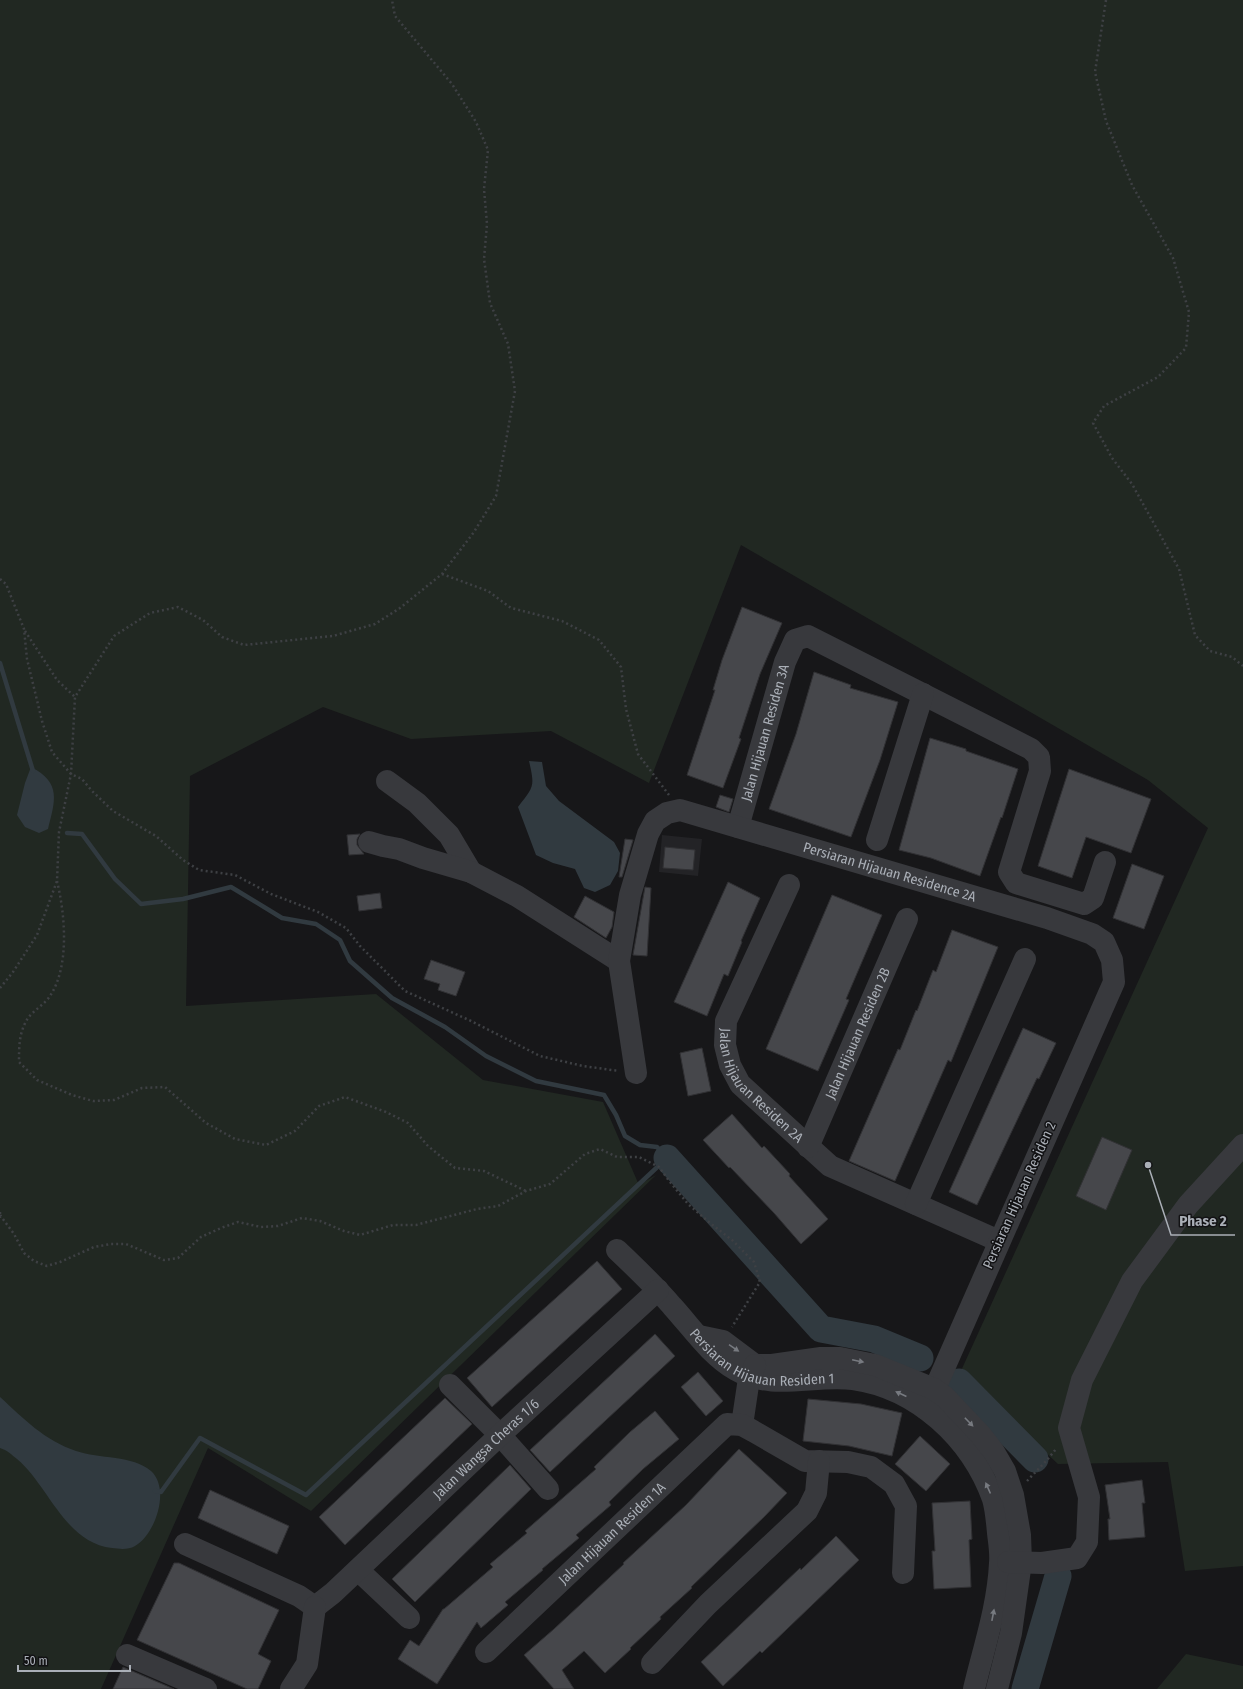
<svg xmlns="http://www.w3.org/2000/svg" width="1243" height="1689" font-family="'Fira Sans Condensed',sans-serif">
<rect width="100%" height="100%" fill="#171719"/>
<path fill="#232326" d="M662,835L702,839L698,876L659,872Z"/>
<g fill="#212822">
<path d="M0,0H1243V1566L1185,1571L1168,1462L1058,1464L960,1373L1208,828L1148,780L741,545L649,783L551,731L411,739L323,707L190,776L186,1006L376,994L483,1080L603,1102L639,1185L656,1175L311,1511L208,1448L101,1689H0Z"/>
<path d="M1186,1654L1243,1666V1689H1157Z"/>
</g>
<g fill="#313a40">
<path d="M529,761L542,762L546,786L559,801L614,842L620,853L618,871L610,885L595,892L584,888L575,869L553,863L536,855L518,807C534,786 535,787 529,761Z"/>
<path d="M31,767C62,783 55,801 48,829L39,833L25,827L17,815L25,783Z"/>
<path d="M0,1397C24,1419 44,1440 76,1451C99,1459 133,1455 151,1471C171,1489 155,1535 135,1546C128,1550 120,1549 112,1548C65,1543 49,1486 17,1459C12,1455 7,1450 0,1448Z"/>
</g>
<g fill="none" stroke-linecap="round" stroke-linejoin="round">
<g stroke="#313a40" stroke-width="4.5">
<path d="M0,663L33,771"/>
<path d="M67,833L82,834L115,879L141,904L183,899L231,887L282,918L316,924L340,940L350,961L392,998L445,1027L486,1056L536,1081L604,1095L616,1115L625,1136L640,1145L657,1147L667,1158L306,1495L200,1438L161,1492L155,1491"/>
</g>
<g stroke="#313a40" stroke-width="27">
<path d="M667,1158L821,1329L874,1339L920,1358"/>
<path d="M959,1382L1035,1459"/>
<path d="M1025,1689L1058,1576"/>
</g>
</g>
<g fill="#46474b" stroke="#313134">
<path d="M742,607L782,623L760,674L739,738L741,739L723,788L687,775L715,690H713L722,660Z"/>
<path d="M814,672L851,685L850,688L898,702L880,760L851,837L769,809L796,734Z"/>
<path d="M930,738L966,749V751L1018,769L1002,818L1001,817L980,876L931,858L899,850Z"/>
<path d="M1069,769L1151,799L1131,853L1086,837L1072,878L1038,866Z"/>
<path d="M720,795L733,799L729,812L716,807Z"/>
<path d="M360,834L357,839V845L364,854L349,855L347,835Z"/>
<path d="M625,839L633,840L622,877H619Z"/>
<path d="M665,847L695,850L693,870L663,868Z"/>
<path d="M1132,864L1164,876L1144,929L1113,918Z"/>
<path d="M728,882L760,898L741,941L742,942L728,976L724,974L707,1016L674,1002Z"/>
<path d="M645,887L651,888L647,956L633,955Z"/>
<path d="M380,893L382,908L359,911L357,896Z"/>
<path d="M832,895L882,915L846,999L849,1000L818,1071L766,1049Z"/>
<path d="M585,896L614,912L612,927L606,938L574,917Z"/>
<path d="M952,930L998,947L951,1062L948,1060L895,1181L849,1161L898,1049L900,1050L916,1010L917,1011L933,970L936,972Z"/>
<path d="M431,960L465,972L456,996L438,990L440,984L424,979Z"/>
<path d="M1023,1028L1056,1043L1039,1079L1037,1078L977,1205L949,1192Z"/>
<path d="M702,1048L711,1091L688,1096L680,1053Z"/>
<path d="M732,1114L762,1148L764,1146L790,1174L789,1176L828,1219L801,1244L774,1213L730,1167L729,1168L703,1140Z"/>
<path d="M1102,1137L1132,1150L1106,1210L1076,1196Z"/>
<path d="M597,1261L622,1289L492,1407L467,1378Z"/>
<path d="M655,1334L675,1356L550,1472L530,1450Z"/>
<path d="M698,1372L723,1401L706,1416L681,1387Z"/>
<path d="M445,1398L472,1424L345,1545L319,1517Z"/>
<path d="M808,1399L861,1404L902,1413L892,1456L849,1446L803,1441Z"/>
<path d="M655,1411L679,1439L643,1469L609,1502L611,1505L576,1535L579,1538L542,1569L543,1570L505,1602L508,1605L481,1628L477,1622L437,1684L398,1659L410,1640L419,1646L443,1609H444L493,1567L490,1564L527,1533L525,1531L596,1469L594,1467L630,1432Z"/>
<path d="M920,1436L950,1464L926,1491L895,1464Z"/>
<path d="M739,1449L787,1493L764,1517L691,1587L692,1588L660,1617L661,1619L630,1648L631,1649L605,1673L584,1651L562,1670L574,1689H554L524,1655L554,1629L624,1564L623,1563L686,1505Z"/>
<path d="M510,1465L531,1489L415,1602L392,1579Z"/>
<path d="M1142,1480L1145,1503H1142L1145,1537L1109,1540L1108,1519H1110L1105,1485Z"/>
<path d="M210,1490L289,1526L277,1554L198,1518Z"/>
<path d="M970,1501L972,1539L969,1540L971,1587L934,1589L932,1551H935L932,1503Z"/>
<path d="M836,1536L859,1560L762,1653L760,1651L723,1686L701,1662L800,1568L801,1570Z"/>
<path d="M174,1563H179L279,1610L258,1654L271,1661L258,1689H247L137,1640Z"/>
<path d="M123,1667L174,1689H113Z"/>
</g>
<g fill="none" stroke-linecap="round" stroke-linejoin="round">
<g stroke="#3e4044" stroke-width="2.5" stroke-dasharray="2 3" stroke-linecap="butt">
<path d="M1106,0L1095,72L1106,121L1132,185L1173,258L1189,312L1186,348L1158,377L1104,406L1093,423L1112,458L1132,484L1179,569L1195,635L1210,651L1232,657L1243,666"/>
<path d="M442,574L488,591L511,608L562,621L599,640L621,667L626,709L638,754L669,795"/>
<path d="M0,579L6,584L24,629L27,659L42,721L52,752L71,774L82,779L92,791L113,811L156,836L183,860L199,870L235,875L271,894L318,912L346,928L360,946L405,991L471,1021L540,1056L583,1066L619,1071"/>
<path d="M25,631L57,680L75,697"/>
<path d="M57,881C65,914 70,966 50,996C45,1004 34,1010 28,1018C19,1032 19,1046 19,1062L37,1080L72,1095L93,1101L114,1100L142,1088L165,1087L206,1123L235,1139L266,1145L295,1131L319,1106L345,1097L386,1112L408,1123L428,1146L455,1168L484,1171L526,1191"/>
<path d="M0,988L13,972L37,935L57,881L59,832L71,774L75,697L114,636L150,613L178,607L203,620L222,637L244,645L333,636L375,624L400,608L442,574L474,532L496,496L515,391L508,344L490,303L484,259L487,224L484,189L488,150L476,122L452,84L395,16L392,0"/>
<path d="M0,1212V1218"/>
<path d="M0,1215L14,1234L24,1253L34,1261L47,1266L60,1262L94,1247L111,1244H126L164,1260L178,1258L201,1237L221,1228L238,1222L261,1227L278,1226L302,1218L320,1221L344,1231L360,1235L393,1225H416L477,1209L498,1206L526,1191L550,1184L585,1154L600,1149L617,1157H639L659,1167L670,1182L688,1204L710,1223L732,1240L754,1262L760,1282L732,1327"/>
<path d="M1027,1481L1047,1460L1056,1449"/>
</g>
<g stroke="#38393d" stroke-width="22">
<path d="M387,781L417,803L449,835L471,872"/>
<path id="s1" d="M738,827L785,662L795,640L808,636L1031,749L1039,757L1040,771L1009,872L1016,883L1084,904L1093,898L1105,862"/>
<path d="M877,840L923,694"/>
<path d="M369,842L383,846L399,849L423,858L471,872L517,896L619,961"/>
<path id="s2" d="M789,885L726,1021L725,1045L730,1065L740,1084L830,1166L999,1241"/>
<path id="s3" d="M636,1073L619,961L630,895L648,834L655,821L667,813L680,810L1047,918L1092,934L1104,942L1112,960L1114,982L926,1409"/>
<path id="s4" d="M808,1147L907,919"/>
<path d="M916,1204L1025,959"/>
<path id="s5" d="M617,1250C636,1268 655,1286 672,1306C692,1328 710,1355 736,1370C772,1391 814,1374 853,1379C917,1388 971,1438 993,1499C996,1509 997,1522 998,1533C999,1542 1001,1553 1000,1563C998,1606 984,1647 974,1689"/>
<path d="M699,1336L723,1341L755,1365H772L821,1358H840L875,1365L934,1389L945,1397L980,1434L994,1452L1005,1471L1013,1495L1020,1535L1021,1562L1011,1633L997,1689"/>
<path d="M450,1385L500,1435L548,1489"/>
<path d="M742,1425L748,1385L755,1365"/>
<path d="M185,1544L299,1596L315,1607"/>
<path d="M1008,1562L1042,1563L1077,1558L1087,1542L1089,1497L1069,1428L1082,1380L1132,1281L1188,1205L1243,1145"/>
<path d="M358,1570L409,1618"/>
<path id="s6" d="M315,1607L333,1593L500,1435L658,1290"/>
<path id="s7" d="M486,1652L727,1424L742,1425L753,1431L805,1461L848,1462L871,1467L894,1484L906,1506L903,1573"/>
<path d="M127,1655L206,1689"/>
<path d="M652,1663L708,1604L807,1511L816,1493L819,1461"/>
<path d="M291,1689L307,1664L315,1607"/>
</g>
</g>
<defs><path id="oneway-solid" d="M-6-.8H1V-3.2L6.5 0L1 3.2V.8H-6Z"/></defs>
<g fill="#777a80">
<use href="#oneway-solid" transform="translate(734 1348) rotate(34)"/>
<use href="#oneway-solid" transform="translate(858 1361) rotate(12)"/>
<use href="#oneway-solid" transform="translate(901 1394) rotate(-155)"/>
<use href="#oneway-solid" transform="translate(969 1422) rotate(46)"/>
<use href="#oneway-solid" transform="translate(988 1488) rotate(-114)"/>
<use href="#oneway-solid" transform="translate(993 1615) rotate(-79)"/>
</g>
<g text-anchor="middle" stroke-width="3" stroke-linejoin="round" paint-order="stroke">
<g font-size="14" fill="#aaafb7" stroke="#121214">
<text dy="5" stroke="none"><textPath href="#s1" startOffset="98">Jalan Hijauan Residen 3A</textPath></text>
<text dy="5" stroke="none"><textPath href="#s3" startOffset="505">Persiaran Hijauan Residence 2A</textPath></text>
<text dy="5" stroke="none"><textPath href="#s4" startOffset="124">Jalan Hijauan Residen 2B</textPath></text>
<text dy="5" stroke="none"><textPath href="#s2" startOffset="228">Jalan Hijauan Residen 2A</textPath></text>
<text transform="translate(1019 1195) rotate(-66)" y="5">Persiaran Hijauan Residen 2</text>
<text dy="5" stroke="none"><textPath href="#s5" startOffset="190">Persiaran Hijauan Residen 1</textPath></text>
<text dy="5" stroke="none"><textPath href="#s6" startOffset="233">Jalan Wangsa Cheras 1/6</textPath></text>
<text dy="5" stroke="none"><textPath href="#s7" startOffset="173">Jalan Hijauan Residen 1A</textPath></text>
</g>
</g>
<path fill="none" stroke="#aaafb7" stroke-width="1.5" d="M1148 1165L1171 1235H1235"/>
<circle fill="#aaafb7" stroke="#121214" stroke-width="1.5" cx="1148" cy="1165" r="4"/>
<g font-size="15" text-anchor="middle" font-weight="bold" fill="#aaafb7" stroke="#121214" stroke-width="3" stroke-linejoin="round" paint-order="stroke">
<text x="1203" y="1226">Phase 2</text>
</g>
<path d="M18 1665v6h112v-6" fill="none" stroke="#aaafb7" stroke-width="2"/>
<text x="24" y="1665" font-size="12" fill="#aaafb7" stroke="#121214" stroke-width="3" paint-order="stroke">50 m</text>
</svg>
